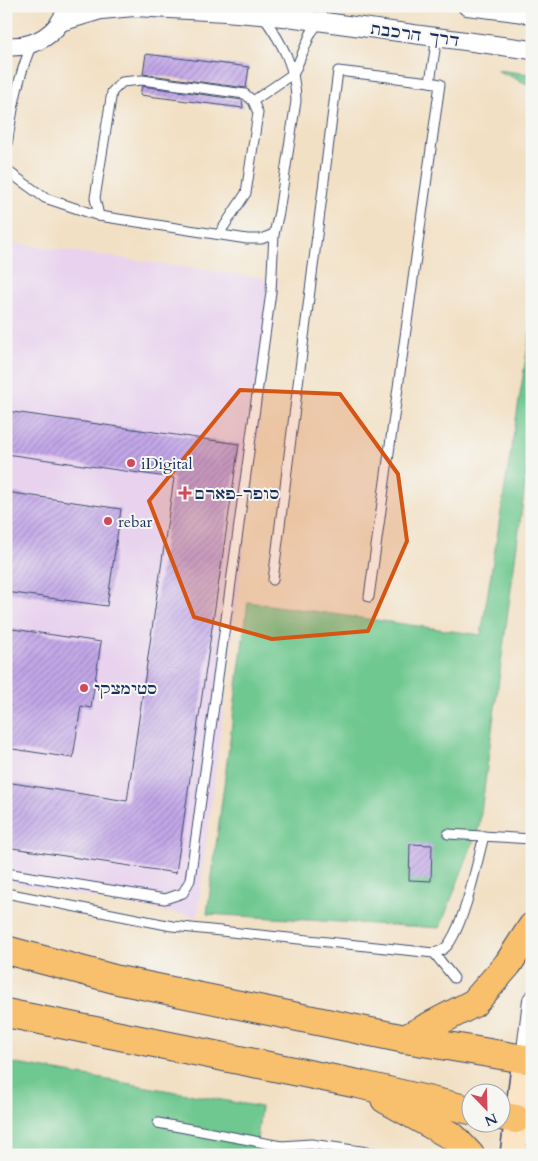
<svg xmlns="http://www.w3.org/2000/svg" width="538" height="1161" font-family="Cardo,'Frank Ruhl Libre',serif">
<defs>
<pattern id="building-hatch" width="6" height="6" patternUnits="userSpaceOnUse" patternTransform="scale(1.25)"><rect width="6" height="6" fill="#c3a7e8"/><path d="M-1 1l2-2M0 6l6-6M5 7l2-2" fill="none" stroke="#9e88bf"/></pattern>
</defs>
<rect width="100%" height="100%" fill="#f6f6f2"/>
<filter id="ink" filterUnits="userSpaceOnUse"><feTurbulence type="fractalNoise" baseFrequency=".02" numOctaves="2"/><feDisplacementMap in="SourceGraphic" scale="10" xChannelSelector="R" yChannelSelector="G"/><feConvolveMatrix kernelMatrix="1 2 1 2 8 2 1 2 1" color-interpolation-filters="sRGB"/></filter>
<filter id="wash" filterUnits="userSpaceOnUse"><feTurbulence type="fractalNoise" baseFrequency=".0096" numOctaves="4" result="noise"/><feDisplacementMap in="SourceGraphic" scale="20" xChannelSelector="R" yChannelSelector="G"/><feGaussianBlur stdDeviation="1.12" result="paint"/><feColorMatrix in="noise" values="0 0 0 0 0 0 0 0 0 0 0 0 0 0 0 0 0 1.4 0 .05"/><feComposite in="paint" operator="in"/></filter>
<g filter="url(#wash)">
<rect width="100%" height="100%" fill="#f2e0c4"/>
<path fill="#e8d2ee" d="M6,242L278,280L197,917L6,882Z"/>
<g fill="#6ec88f" stroke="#447c76">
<path d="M496,70L530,74L532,86Z"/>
<path d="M532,321V433L479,827L440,928L207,914L248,602L481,635Z"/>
<path d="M6,1062L261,1107L255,1155H6Z"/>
</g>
<g id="blocks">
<g fill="url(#building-hatch)">
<path d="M146,54L249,67L246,88L143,74Z"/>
<path d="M142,86L242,100L243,108L140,95Z"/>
<path d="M6,411L239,444L176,873L6,847V782L127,801L174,478L6,454Z"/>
<path d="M6,492L121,509L107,606L6,592Z"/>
<path d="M6,628L101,642L91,708L81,706L73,758L6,748Z"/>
<path d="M410,844L432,845L431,881L409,880Z"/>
</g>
</g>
</g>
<g filter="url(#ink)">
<use href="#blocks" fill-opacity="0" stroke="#3b4a6d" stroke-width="1"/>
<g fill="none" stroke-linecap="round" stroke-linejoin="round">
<g stroke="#3b4a6d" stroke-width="11">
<g id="lane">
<path d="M253,101L294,73L311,33L320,21"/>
<path d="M6,151C12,114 17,78 32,44"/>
<path d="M6,170L45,198L99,216L247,239H261L274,234L279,212L296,101C296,67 282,43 263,16"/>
<path d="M99,216L95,198L112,92L122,82L142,80L245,94L253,101L258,113L246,193L219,234"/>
<path d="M273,580L338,71L430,82"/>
<path d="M369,597L440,84L430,82L437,37"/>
<path d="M448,834L532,839"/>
<path d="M6,873L165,899L183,893L190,880L271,292L274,234"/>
<path d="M6,893L172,926L434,953C441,951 446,949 450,942C466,917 476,866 484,836"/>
<path d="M434,953L454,978"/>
<path d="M158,1123L281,1146"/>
<path d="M280,1155L281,1146L311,1144L389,1155"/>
</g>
</g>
<g stroke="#3b4a6d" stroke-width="20">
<g id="street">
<path d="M467,6L532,14"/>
<path d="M61,22L101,10L134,7L225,12L295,18L532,50"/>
<path d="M6,46C35,49 59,33 68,6"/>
<path d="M525,1059L532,1000"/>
</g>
</g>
<g stroke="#3b4a6d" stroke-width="28">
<path id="secondary" d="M513,1155L525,1059L532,1060"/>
</g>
<g stroke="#3b4a6d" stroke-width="30">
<g id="highway">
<path d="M6,950L118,980L405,1039L525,1059"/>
<path d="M6,1013L358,1084L470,1110"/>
<path d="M405,1039L474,1003L508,964L532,927"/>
<path d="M385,1099L453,1137L470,1155"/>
<path d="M500,1116L516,1119"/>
</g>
</g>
<use href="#lane" stroke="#fff" stroke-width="9"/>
<use href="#street" stroke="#fff" stroke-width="18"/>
<use href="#secondary" stroke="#fce5c4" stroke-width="25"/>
<use href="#highway" stroke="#f8bf6c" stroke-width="28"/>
</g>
</g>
<path fill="#d45514" fill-opacity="0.2" stroke="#d45514" stroke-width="4" stroke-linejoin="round" d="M240,390L340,394L398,474L407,541L368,631L272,639L194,617L149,501Z"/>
<g fill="#d1495b" stroke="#f6f6f2" stroke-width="2">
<circle cx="131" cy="463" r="5"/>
<path d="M182.5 485.5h5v5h5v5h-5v5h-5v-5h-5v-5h5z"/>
<circle cx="108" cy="521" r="5"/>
<circle cx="84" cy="688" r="5"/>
</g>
<g text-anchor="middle" stroke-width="4" stroke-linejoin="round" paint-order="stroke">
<g font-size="16" fill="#1b2f5e" stroke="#f6f6f2">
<text transform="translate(415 34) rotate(8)" y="6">דרך הרכבת</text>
</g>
<g font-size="16" fill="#1b2f5e" stroke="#f6f6f2" text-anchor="start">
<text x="141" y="469">iDigital</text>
<text x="195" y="499">סופר-פארם</text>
<text x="118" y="527">rebar</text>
<text x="94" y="694">סטימצקי</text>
</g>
</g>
<rect width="538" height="1161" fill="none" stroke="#f6f6f2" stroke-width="25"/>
<g transform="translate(486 1108) rotate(157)"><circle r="24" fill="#f6f6f2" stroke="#9ea6b7"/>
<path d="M0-4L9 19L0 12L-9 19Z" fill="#d1495b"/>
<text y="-8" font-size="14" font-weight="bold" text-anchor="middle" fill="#1b2f5e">N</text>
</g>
</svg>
